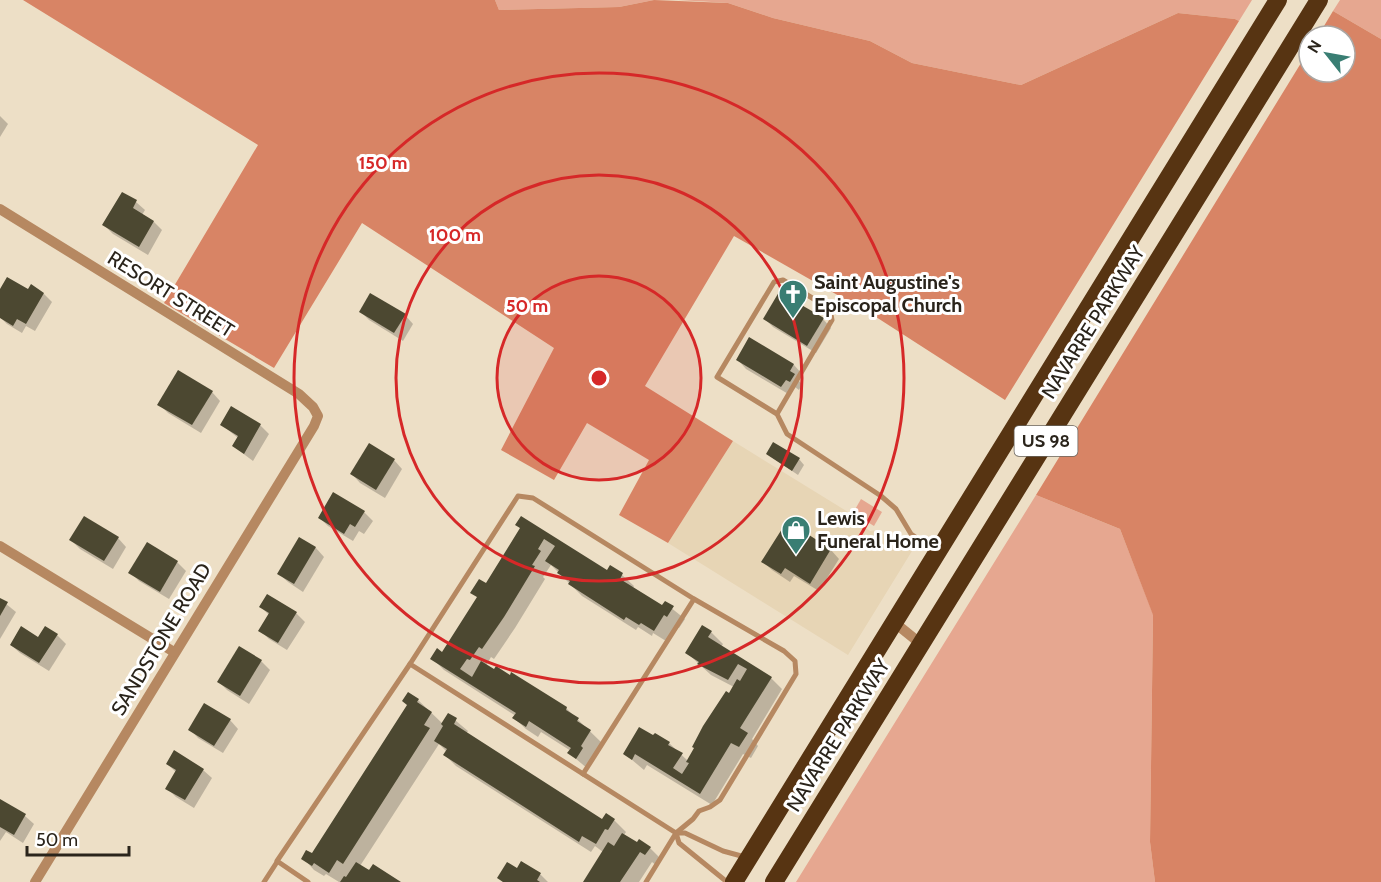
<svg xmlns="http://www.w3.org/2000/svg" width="1381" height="882" font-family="Cabin,sans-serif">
<rect width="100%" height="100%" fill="#eddfc6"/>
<path fill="#e7d5b5" d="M733,441L848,512L850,517L870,531L877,530L912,551L848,655L668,543Z"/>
<g fill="#e6a790">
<path d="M495,0H654L619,7L499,10Z"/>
<path d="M678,0H1252L1239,21L1235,19L1178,13L1021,85L912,63L870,41L773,18L728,3Z"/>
<path d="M1340,0H1381V39L1333,11Z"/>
<path d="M1036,495L1120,529L1153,614L1150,842L1155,882H796Z"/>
<path d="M861,499L882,512L874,526L853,513Z"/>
</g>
<g fill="#d88465">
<path d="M23,0H495L499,10L619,7L654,0L728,3L773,18L870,41L912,63L1021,85L1178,13L1235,19L1239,21L1005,400L876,317L734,236L645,386L733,441L668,543L619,515L649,460L587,423L554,480L501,450L554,348L362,223L274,368L164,303L258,145Z"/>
<path d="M1333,11L1381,39V882H1155L1150,842L1153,615L1120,529L1036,495L1309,50V72H1345V36H1318Z"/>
</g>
<g fill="#0003">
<path d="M0,116L8,124L0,137Z"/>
<path d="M123,194L136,202L145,210L142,215L154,222L162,230L148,255L113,234L104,225Z"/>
<path d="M29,291L44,294L52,302L35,331L26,326L22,333L7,324L0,317V292Z"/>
<path d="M361,312L405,315L413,324L403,341L369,320Z"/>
<path d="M765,319H823L831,328L816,353L773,327Z"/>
<path d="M750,339L794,365L802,374L798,380L802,384L799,390L795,387L790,395L746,369L738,360Z"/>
<path d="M212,392L220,401L201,433L168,413L159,404Z"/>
<path d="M232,408L260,425L269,434L253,461L233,446L238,438L222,425Z"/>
<path d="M767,454L799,459L804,465L798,475Z"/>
<path d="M394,460L402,469L385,498L360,483L352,474Z"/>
<path d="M364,512L373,521L364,534L359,531L353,541L328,526L319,517Z"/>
<path d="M787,523L831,550L839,559L819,591L794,576L790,582L772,570L763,562Z"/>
<path d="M517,525L607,572L610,567L622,575L634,586L633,588L662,607L665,603L685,619L679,628L676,626L666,641L653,633L652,636L638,627L636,630L582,596L551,565L543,577L545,579L515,628L494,659L491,657L486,666L566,708L602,743L588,769L569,753L571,751L541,732L538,737L526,729L514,718L516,716L444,670L432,658L442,654L478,598L472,592L486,585L522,529Z"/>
<path d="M118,538L126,547L113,569L80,549L71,540Z"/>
<path d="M300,539L316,548L324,557L303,592L288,582L279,574Z"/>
<path d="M147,544L177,562L186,571L169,599L139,581L130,572Z"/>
<path d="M0,599L16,612L0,639Z"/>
<path d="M261,607L296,613L305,622L287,650L269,639L260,630L269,615Z"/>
<path d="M711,632L723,644L721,647L771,678L782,689L752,739L758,746L751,758L743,754L712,805L647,765L644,770L625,754L669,743L688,761L734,687L711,675L687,653Z"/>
<path d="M57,635L66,644L49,671L20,653L11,645Z"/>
<path d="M261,661L270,670L249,704L227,690L219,682Z"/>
<path d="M418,700L443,724L449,715L468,731L466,734L603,821L606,815L614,820L626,832L624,835L637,844L650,848L661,859L657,866L652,862L639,882H584L603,852L595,846L591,852L456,766L445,755L447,752L439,744L360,866L398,882H339L326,874L324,876L314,870L303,858L312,855Z"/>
<path d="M230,720L238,729L223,753L198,738L190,729Z"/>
<path d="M167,764L203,770L212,778L194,808L176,797L167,788L177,773Z"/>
<path d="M0,800L25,816L34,824L23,843L6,832L0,841Z"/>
<path d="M522,863L541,875L548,882H503L499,878L518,870Z"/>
</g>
<g fill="#4c4831">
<path d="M122,192L137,200L133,208L154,221L139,247L102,225Z"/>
<path d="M7,277L28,289L31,284L44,293L26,324L17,319L13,326L0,318V289Z"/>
<path d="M779,292L824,318L807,346L763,319Z"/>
<path d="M370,293L406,314L394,333L359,312Z"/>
<path d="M749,337L794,364L790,371L795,374L790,382L786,380L781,387L736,360Z"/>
<path d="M178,370L213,391L192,425L157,405Z"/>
<path d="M231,406L261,424L244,454L232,446L238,436L220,425Z"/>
<path d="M773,442L800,458L792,471L766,454Z"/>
<path d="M369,443L395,459L376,490L350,474Z"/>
<path d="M333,492L365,511L355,527L350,524L344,534L318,518Z"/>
<path d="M84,516L119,537L104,561L69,540Z"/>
<path d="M521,516L607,570L610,565L623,573L620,579L662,605L665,601L674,606L667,617L664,615L654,631L641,623L639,625L626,617L624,620L568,584L570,581L557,573L559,570L545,561L555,546L544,539L538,549L541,551L532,565L535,566L504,617L482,649L479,647L470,660L467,659L460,669L472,677L481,661L494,669L496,666L510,675L511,672L567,707L566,710L579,718L577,721L591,730L581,746L583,748L576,759L567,753L571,748L529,721L526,727L512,718L516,713L430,659L437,648L442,652L477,597L470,593L479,579L486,583L520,528L515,525Z"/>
<path d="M787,521L831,549L810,584L785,568L781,574L761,562Z"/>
<path d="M299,537L316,547L294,584L277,574Z"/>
<path d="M147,542L178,561L160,592L128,573Z"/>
<path d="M267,594L297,612L278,643L258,631L269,613L259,607Z"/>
<path d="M0,598L8,602L0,616Z"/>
<path d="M702,625L712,631L708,637L772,677L740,728L748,733L739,747L731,743L700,794L635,754L632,760L623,754L639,727L653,735L655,733L670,742L668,745L683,753L673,768L682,774L689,763L686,762L694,748L692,747L703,726L726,691L729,693L737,679L740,681L747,669L738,664L728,680L697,664L699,662L685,653Z"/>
<path d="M21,626L38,637L45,626L58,634L39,663L10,645Z"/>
<path d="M239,646L262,660L240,696L217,682Z"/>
<path d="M408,692L419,699L417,702L432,712L424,725L430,728L343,864L337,860L329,873L314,863L312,866L301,859L306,850L312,853L407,705L402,701Z"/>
<path d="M204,703L231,719L214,746L188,730Z"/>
<path d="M448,713L457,718L454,724L602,819L606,813L615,819L608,830L605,829L596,844L582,836L579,842L443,755L447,749L434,741L443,726L441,724Z"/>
<path d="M174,750L204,769L185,800L165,789L176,770L166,764Z"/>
<path d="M0,799L26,814L14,835L0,827Z"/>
<path d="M622,833L637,842L639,839L651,847L645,855L640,852L620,882H583L608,842L614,846Z"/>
<path d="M521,861L541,873L537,880L540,882H503L497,878L507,862L517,868Z"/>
<path d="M356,862L369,870L373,864L401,882H340L344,876L346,877Z"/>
</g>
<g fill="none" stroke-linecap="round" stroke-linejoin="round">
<g stroke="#b68861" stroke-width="5">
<path d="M777,414L832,320L830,309L783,280L774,282L717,377L777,414L787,434L881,496L896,509L911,534L934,550"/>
<path d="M410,664L676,833"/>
<path d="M264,882L277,862"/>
<path d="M308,882L277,861L410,664L518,496L533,498L694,599L583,774"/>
<path d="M646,882L676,833L693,819L699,811L710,807L720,800L796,674L795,661L784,651L694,599"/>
<path d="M727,882L679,843L676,833H685L723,851L745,857"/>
</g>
<g stroke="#b68861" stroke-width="10">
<path d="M0,209L299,394L313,407L318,416L314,426L35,882"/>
<path d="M0,546L174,652"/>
<path d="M895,623L921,644"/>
</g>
<g stroke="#573412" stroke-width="18">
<path d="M734,882L1278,0"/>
<path d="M774,882L1319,0"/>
</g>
</g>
<circle cx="599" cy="378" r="102" fill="#d62828" fill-opacity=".12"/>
<g fill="none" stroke="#d62828" stroke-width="3">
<circle cx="599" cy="378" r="102"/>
<circle cx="599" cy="378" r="203"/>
<circle cx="599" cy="378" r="305"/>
</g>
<defs>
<g id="church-pin" transform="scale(1.5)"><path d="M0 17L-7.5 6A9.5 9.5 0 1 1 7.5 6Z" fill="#397e73" stroke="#fff"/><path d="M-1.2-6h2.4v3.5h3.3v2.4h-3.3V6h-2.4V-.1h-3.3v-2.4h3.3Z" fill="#fff"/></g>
<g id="shop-pin" transform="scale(1.5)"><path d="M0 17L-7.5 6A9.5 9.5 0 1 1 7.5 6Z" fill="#397e73" stroke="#fff"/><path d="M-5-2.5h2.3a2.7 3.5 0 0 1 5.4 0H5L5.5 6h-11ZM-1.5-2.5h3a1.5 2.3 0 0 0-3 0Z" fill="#fff"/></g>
</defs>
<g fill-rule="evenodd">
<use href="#church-pin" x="793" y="294"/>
<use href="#shop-pin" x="796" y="530"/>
</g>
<g text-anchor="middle" stroke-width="6" stroke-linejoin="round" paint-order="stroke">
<rect fill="#fff" stroke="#6a665f" stroke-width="1.5" x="1014.5" y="426" width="63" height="30" rx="4.5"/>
<g font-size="18" font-weight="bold" fill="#2a241b">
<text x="1046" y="447">US 98</text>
</g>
<g font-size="20" font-weight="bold" fill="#2a241b" stroke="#fff" text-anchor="start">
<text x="814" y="289">Saint Augustine's<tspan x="814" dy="23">Episcopal Church</tspan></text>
<text x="817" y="525">Lewis<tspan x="817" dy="23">Funeral Home</tspan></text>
</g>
<g font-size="20" fill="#2a241b" stroke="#fff">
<text transform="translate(171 294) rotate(32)" y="7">RESORT STREET</text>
<text transform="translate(1093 322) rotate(-58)" y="7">NAVARRE PARKWAY</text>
<text transform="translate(161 639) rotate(-59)" y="7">SANDSTONE ROAD</text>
<text transform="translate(838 735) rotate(-58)" y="7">NAVARRE PARKWAY</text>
</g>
</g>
<circle cx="599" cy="378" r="9" fill="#d62828" stroke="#fff" stroke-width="3"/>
<g font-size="18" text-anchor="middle" font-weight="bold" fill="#d62828" stroke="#fff" stroke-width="6" stroke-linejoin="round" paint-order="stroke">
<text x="383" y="169">150 m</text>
<text x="455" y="241">100 m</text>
<text x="527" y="312">50 m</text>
</g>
<g transform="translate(1327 54) rotate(301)"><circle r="28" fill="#ffffff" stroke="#aaa7a4" stroke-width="1.5"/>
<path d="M0-4.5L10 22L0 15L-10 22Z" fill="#397e73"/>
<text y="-9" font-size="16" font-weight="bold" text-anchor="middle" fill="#2a241b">N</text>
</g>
<path d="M27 846v9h102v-9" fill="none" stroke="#2a241b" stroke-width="3"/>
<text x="36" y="846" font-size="18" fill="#2a241b" stroke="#ffffff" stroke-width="4.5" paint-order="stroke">50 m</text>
</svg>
